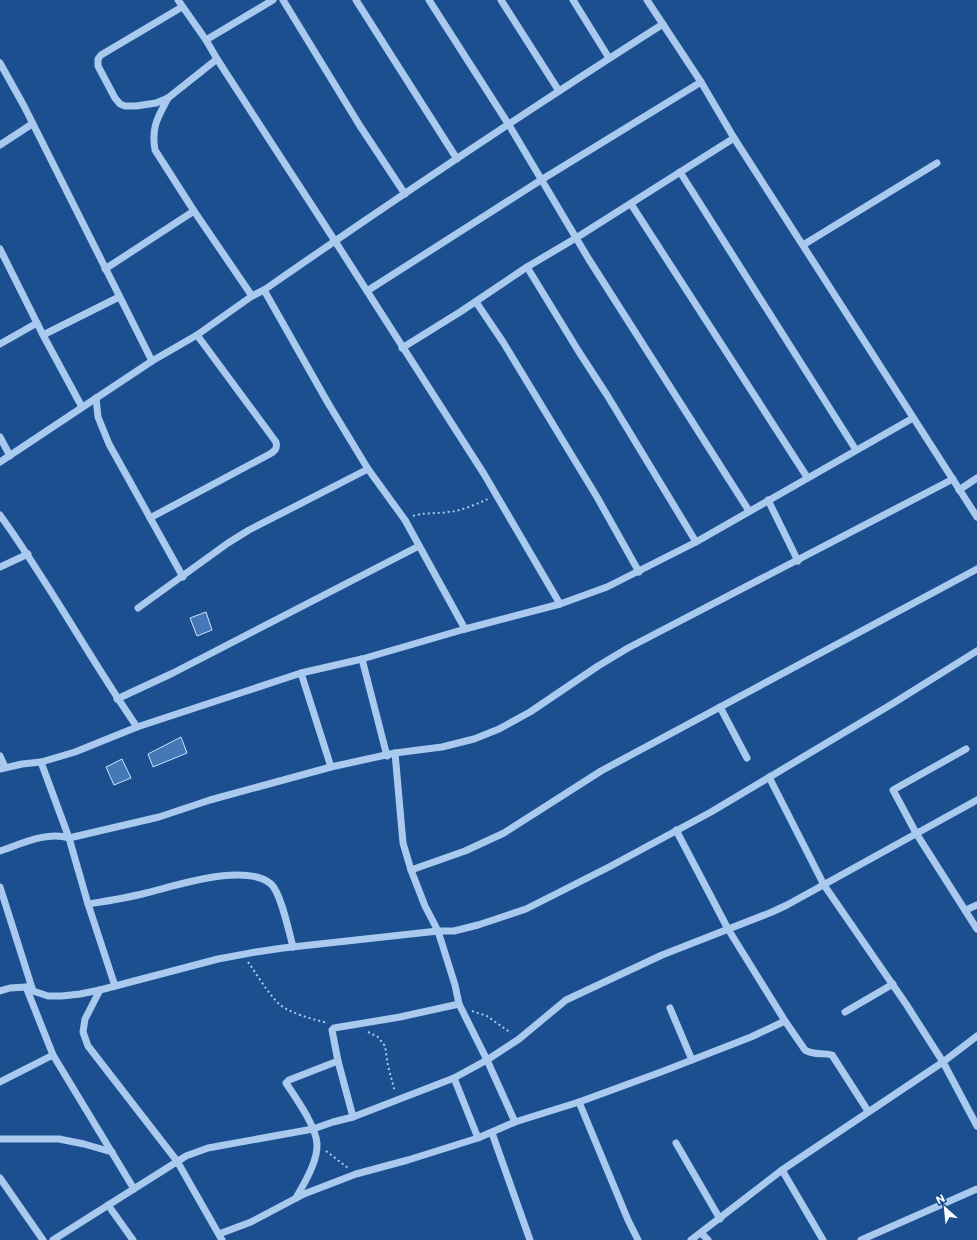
<svg xmlns="http://www.w3.org/2000/svg" width="977" height="1240" font-family="Commissioner,sans-serif">
<rect width="100%" height="100%" fill="#1b4f8f"/>
<g fill="#4478b7" stroke="#cfe3fa">
<path d="M206,612L212,630L197,636L190,618Z"/>
<path d="M181,737L187,753L153,767L148,754Z"/>
<path d="M122,759L131,778L114,785L106,767Z"/>
</g>
<g fill="none" stroke-linecap="round" stroke-linejoin="round">
<g stroke="#a9c9ee" stroke-width="2" stroke-dasharray="2 3" stroke-linecap="butt">
<path d="M413,516C425,512 436,514 448,512C462,511 476,504 488,499"/>
<path d="M248,962C258,976 267,992 279,1004C289,1013 315,1020 328,1023"/>
<path d="M472,1011L487,1016L511,1033"/>
<path d="M368,1032L378,1037L385,1046L388,1066L395,1092"/>
<path d="M326,1151L348,1168"/>
</g>
<g stroke="#a9c9ee" stroke-width="7">
<path d="M178,0L206,40L217,59L335,241L484,474L560,604"/>
<path d="M283,0L360,126L405,194"/>
<path d="M356,0L457,159"/>
<path d="M429,0L509,125L588,258L749,511"/>
<path d="M501,0L559,91"/>
<path d="M573,0L609,58"/>
<path d="M647,0L701,82L734,138L977,517"/>
<path d="M182,7L101,55L98,59V66L115,98L120,104L125,106H136L156,103L168,98L217,59"/>
<path d="M206,40L273,0"/>
<path d="M0,63L24,106L152,361"/>
<path d="M168,98C158,117 151,127 155,150L194,211L252,296"/>
<path d="M0,145L32,124"/>
<path d="M680,172L856,450"/>
<path d="M631,204L807,477"/>
<path d="M803,245L937,163"/>
<path d="M0,249L43,335L82,407"/>
<path d="M527,267L579,352L607,395L696,542"/>
<path d="M105,269L194,211"/>
<path d="M264,290L328,403L368,469L405,520L465,629"/>
<path d="M367,291L541,180L701,82"/>
<path d="M476,302L503,342L597,497L639,572"/>
<path d="M43,335L119,297"/>
<path d="M0,344L37,323"/>
<path d="M402,348L460,312L527,267L576,238L734,138"/>
<path d="M96,398L98,417L109,444L183,577"/>
<path d="M0,437L10,456"/>
<path d="M0,462L152,361L197,335L252,296L264,290C395,199 528,110 663,24"/>
<path d="M959,490L977,478"/>
<path d="M768,500L798,561"/>
<path d="M0,515C49,583 89,657 137,727"/>
<path d="M150,518L268,455C273,452 278,450 276,442L197,335"/>
<path d="M0,567L28,554"/>
<path d="M138,608L228,543L249,530L368,469"/>
<path d="M362,659L387,756"/>
<path d="M301,673L331,767"/>
<path d="M117,699L173,673L419,546"/>
<path d="M720,707L747,758"/>
<path d="M966,749L893,790L916,833L977,929"/>
<path d="M395,753L403,843L411,870L425,906L438,931L455,985L459,1004L487,1060L515,1122"/>
<path d="M0,756L5,767"/>
<path d="M41,762L69,838L88,904L115,986"/>
<path d="M0,769L22,764L41,762L75,752L137,727L301,673L362,659L465,629L560,604L607,587L696,542L913,418"/>
<path d="M769,777L824,885L906,1004L943,1062L977,1126"/>
<path d="M676,830L728,929L785,1021"/>
<path d="M0,851C21,844 47,831 69,838L159,817L210,800L331,767L395,753L442,747L474,739L499,729L530,712L598,666L628,648L953,479"/>
<path d="M411,870L465,851L504,833L601,771L977,569"/>
<path d="M0,887L33,991"/>
<path d="M88,904C107,901 127,898 146,893C175,886 246,862 271,884C281,893 289,932 293,947"/>
<path d="M966,910L977,905"/>
<path d="M26,987L53,1055L134,1189"/>
<path d="M100,990L85,1019L83,1032L88,1046L177,1161L222,1240"/>
<path d="M0,991L10,988L26,987L33,991L48,996H62L80,994L100,990L218,959L256,952L283,948L438,931H454L478,925L526,909L609,867L711,812L892,704L977,651"/>
<path d="M670,1008L692,1060"/>
<path d="M845,1012L893,984"/>
<path d="M454,1078L478,1138"/>
<path d="M0,1082L53,1055"/>
<path d="M579,1102L628,1220L638,1240"/>
<path d="M353,1117L338,1061L332,1030L334,1028L400,1017L459,1004"/>
<path d="M492,1133L530,1240"/>
<path d="M0,1139H59L84,1144L112,1152"/>
<path d="M676,1143L720,1219"/>
<path d="M782,1170L823,1240"/>
<path d="M0,1178L43,1240"/>
<path d="M296,1198C304,1184 318,1161 317,1144C316,1126 296,1098 286,1083L289,1080L338,1061"/>
<path d="M108,1205L133,1240"/>
<path d="M701,1233L708,1240"/>
<path d="M219,1234L251,1222L304,1194L356,1174L408,1160L478,1138L515,1122L579,1102L661,1072L751,1037L785,1021L805,1050C814,1056 823,1052 832,1055L868,1111"/>
<path d="M53,1240L186,1156L208,1148L313,1129L333,1122L353,1117L454,1078L487,1060L519,1039L566,1000L662,955L772,912L787,905L977,800"/>
<path d="M691,1240L782,1170L943,1062L977,1036"/>
<path d="M861,1240L977,1189"/>
</g>
</g>
<g transform="translate(945 1208) rotate(333)" stroke="#1b4f8f" stroke-width="3" paint-order="stroke">
<path d="M0-3L7 15L0 10L-7 15Z" fill="#ffffff"/>
<text y="-6" font-size="11" font-weight="bold" text-anchor="middle" fill="#ffffff">N</text>
</g>
</svg>
